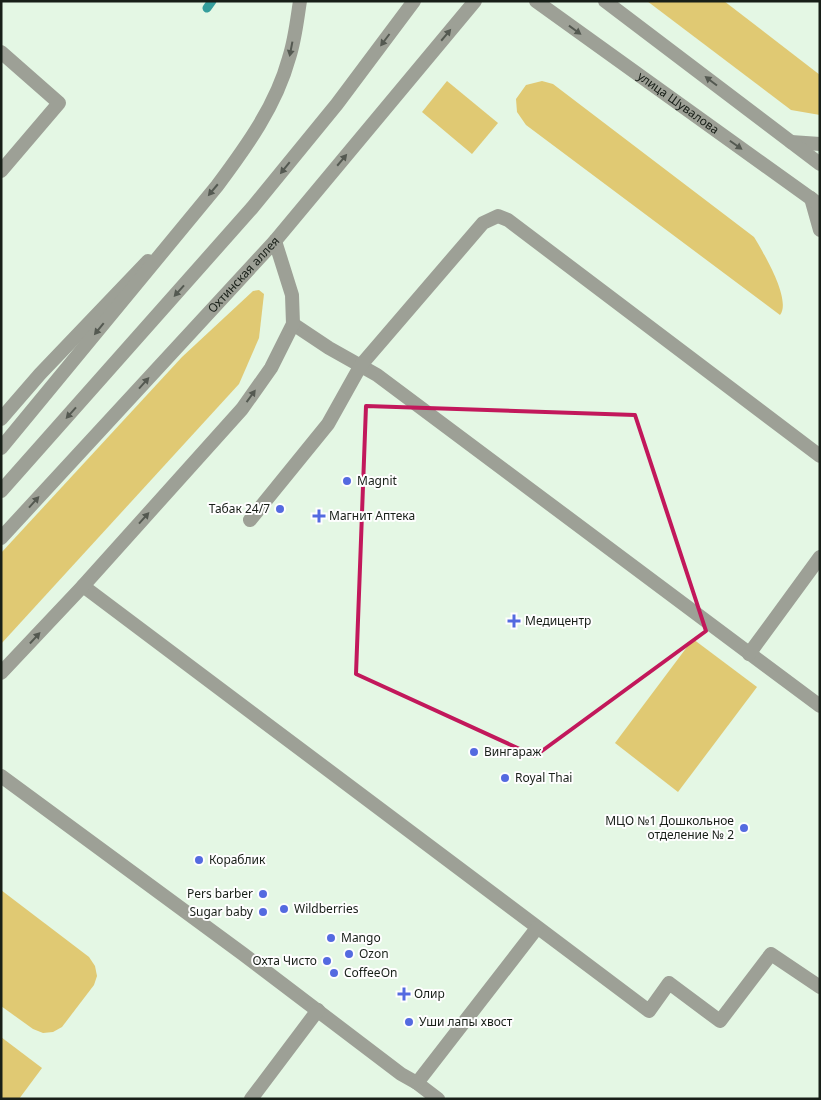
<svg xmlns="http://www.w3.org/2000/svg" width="821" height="1100" font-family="'Noto Sans',sans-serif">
<rect width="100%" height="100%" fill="#e4f7e4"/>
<g fill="#e0c973">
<path d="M647,1H724L820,75V115L791,110Z"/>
<path d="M447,81L498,123L472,154L422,112Z"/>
<path d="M542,81L553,84L754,237C763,252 792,300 780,315L526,125L517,112L516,99L526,85Z"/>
<path d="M259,290L264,294L259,338L239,384L1,644V553L182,357L253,291Z"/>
<path d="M693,639L757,687L678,792L615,743Z"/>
<path d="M1,890L89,957L95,966L97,976L94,985L62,1027L53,1032L43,1033L33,1029L1,1006Z"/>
<path d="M1,1037L42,1068L19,1099H1Z"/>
</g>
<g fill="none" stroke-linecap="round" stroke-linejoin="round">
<path stroke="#359e9c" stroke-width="9" d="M207,8L212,1"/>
<g stroke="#9da096" stroke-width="14">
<path d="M1,52L59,103L1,171"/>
<path d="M293,324L329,348L377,375L820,706"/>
<path d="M1,419L40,374L148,261"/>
<path d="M250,520L328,424L361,365L483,223L498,216L508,220L820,456"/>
<path d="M83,586L649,1011L669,983L720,1021L771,954L820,987"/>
<path d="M749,654L820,557"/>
<path d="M1,776L243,954L401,1074L417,1083L438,1099"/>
<path d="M417,1083L537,928"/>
<path d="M251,1099L318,1010"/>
</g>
<g stroke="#9da096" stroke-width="14">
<path d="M791,142L820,144"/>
<path d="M811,198L820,230"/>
<path d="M1,673L83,586L242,409L271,368L293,324L292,295L275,241"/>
</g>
<g stroke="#9da096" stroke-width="14">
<path id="s1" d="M536,1L820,205"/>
<path d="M605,1L820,164"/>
<path d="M1,448L217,186C246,147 276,106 289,58C295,40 297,20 300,1"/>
<path d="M1,491L252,208L337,104L414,1"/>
<path id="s2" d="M1,538L275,241L475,1"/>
</g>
</g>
<defs><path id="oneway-solid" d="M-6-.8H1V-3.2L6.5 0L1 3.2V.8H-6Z" transform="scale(1.25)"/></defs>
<g fill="#545951">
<use href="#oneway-solid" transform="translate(575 30) rotate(36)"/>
<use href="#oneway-solid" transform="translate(446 35) rotate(-50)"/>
<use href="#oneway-solid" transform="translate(385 40) rotate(127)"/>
<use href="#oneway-solid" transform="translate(291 49) rotate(101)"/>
<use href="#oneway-solid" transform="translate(711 81) rotate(-143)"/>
<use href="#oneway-solid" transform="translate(736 145) rotate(35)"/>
<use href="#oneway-solid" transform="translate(342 160) rotate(-50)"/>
<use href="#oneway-solid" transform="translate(285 168) rotate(129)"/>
<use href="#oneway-solid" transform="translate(213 190) rotate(130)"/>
<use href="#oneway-solid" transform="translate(179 291) rotate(132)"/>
<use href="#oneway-solid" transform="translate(99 329) rotate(129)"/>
<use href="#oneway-solid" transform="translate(144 383) rotate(-48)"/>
<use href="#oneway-solid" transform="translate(251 396) rotate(-54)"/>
<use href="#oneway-solid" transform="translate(71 413) rotate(132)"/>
<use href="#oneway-solid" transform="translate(34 502) rotate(-48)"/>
<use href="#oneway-solid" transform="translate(144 518) rotate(-48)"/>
<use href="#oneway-solid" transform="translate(35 638) rotate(-47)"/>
</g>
<path fill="none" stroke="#c2185b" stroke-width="4" stroke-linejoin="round" d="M366,406L635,415L706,631L535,756L356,674Z"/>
<g fill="#546ae0" stroke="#fefefe" stroke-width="2">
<circle cx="347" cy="481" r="5"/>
<circle cx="280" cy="509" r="5"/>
<path d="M316.5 508.5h5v5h5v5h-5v5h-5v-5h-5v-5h5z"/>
<path d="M511.5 613.5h5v5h5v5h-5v5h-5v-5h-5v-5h5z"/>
<circle cx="474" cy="752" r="5"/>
<circle cx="505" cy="778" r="5"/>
<circle cx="744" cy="828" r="5"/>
<circle cx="199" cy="860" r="5"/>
<circle cx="263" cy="894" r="5"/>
<circle cx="284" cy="909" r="5"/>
<circle cx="263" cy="912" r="5"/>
<circle cx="331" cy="938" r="5"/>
<circle cx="349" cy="954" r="5"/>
<circle cx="327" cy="961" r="5"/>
<circle cx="334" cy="973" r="5"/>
<path d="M401.5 986.5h5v5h5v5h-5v5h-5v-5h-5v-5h5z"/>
<circle cx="409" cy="1022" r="5"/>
</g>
<g text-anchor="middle" stroke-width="4" stroke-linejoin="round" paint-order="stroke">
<g font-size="12" fill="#181f18" stroke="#fefefe">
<text dy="4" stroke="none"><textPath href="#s1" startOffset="175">улица Шувалова</textPath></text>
<text dy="4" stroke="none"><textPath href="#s2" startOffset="358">Охтинская аллея</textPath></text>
</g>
<g font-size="12" fill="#181f18" stroke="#fefefe" text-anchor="start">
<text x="357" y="485">Magnit</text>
<text x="270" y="513" text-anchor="end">Табак 24/7</text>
<text x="329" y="520">Магнит Аптека</text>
<text x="525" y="625">Медицентр</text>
<text x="484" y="756">Вингараж</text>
<text x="515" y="782">Royal Thai</text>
<text x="734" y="825" text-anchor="end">МЦО №1 Дошкольное<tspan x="734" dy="14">отделение № 2</tspan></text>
<text x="209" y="864">Кораблик</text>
<text x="253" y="898" text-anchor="end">Pers barber</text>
<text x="294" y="913">Wildberries</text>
<text x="253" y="916" text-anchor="end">Sugar baby</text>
<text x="341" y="942">Mango</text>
<text x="359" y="958">Ozon</text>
<text x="317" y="965" text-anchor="end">Охта Чисто</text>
<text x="344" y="977">CoffeeOn</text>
<text x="414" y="998">Олир</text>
<text x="419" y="1026">Уши лапы хвост</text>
</g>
</g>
<rect width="821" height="1100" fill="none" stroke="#181f18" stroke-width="5"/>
</svg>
